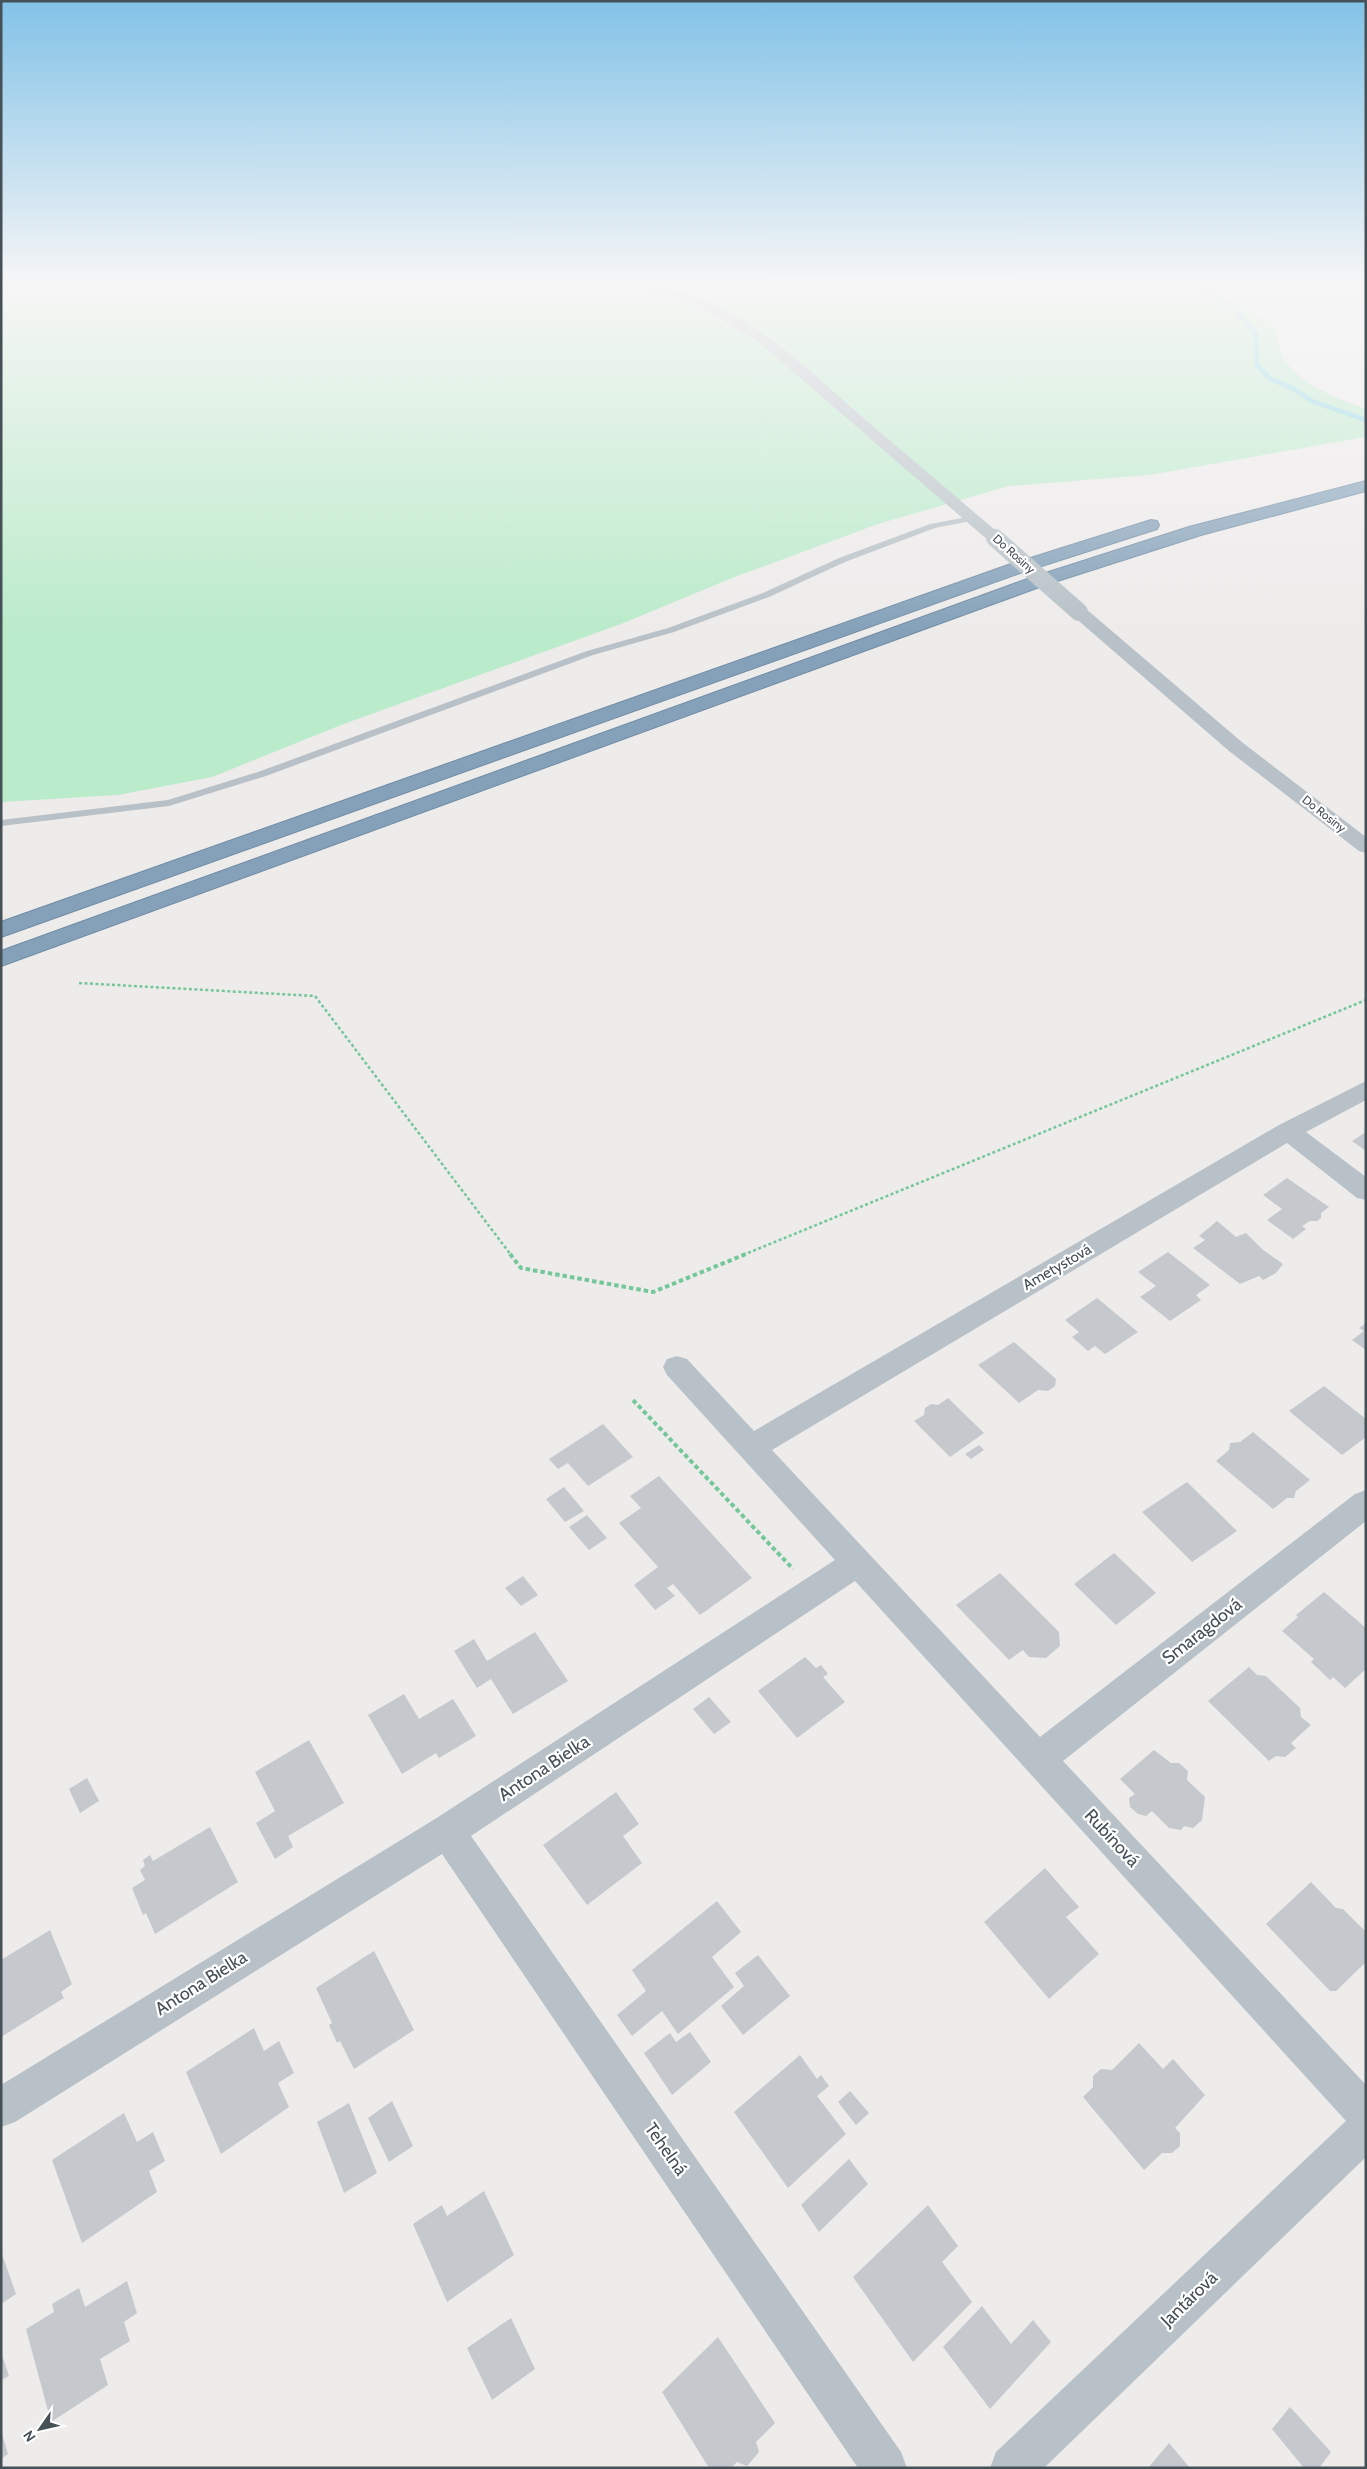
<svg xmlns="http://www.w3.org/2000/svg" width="1367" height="2469" font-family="Cabin,sans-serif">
<rect width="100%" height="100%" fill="#eeebeb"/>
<path fill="#baebca" d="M1,286H1223L1251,311L1276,326C1275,377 1326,393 1366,409V437L1149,475L1009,486L878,524L732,578L621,624L341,725L212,777L118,795L1,802Z"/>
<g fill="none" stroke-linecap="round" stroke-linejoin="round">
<path stroke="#89d8e6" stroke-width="5" d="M1196,286L1233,308L1256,334L1257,365L1270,379L1290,387L1312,401L1366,420"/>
</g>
<g fill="#c5c9ce">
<path d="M1366,1132V1151L1352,1141Z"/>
<path d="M1287,1178L1329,1207L1321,1213V1218L1317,1221H1310L1302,1226L1306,1229L1293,1239L1267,1220L1282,1209L1263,1195Z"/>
<path d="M1217,1221L1236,1237L1246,1233L1262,1249L1283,1264L1276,1273L1263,1280L1259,1276L1240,1284L1193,1248L1205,1240L1199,1236Z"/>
<path d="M1168,1252L1210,1285L1196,1295L1201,1300L1170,1321L1140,1297L1156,1286L1138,1272Z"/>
<path d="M1097,1298L1138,1332L1105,1354L1095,1346L1088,1351L1072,1337L1079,1332L1065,1320Z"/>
<path d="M1366,1323V1350L1352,1340L1364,1331L1359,1328Z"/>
<path d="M1014,1342L1056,1379L1055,1386L1048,1391L1038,1390L1019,1403L978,1365Z"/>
<path d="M1324,1386L1366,1419V1437L1342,1455L1289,1411Z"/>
<path d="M948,1398L984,1433L950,1457L914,1421L924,1415L925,1408L931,1404L938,1405Z"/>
<path d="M603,1424L633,1457L588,1486L568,1463L558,1469L549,1459Z"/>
<path d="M1253,1432L1310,1480L1296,1491L1294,1498H1287L1273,1509L1216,1461L1229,1450L1230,1443L1240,1442Z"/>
<path d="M979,1445L984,1450L971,1459L965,1454Z"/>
<path d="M659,1476L752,1578L700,1615L673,1584L667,1588L675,1596L655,1610L634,1585L658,1567L619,1523L641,1508L630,1496Z"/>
<path d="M1187,1482L1237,1531L1192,1562L1142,1512Z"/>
<path d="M564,1487L584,1511L565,1522L546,1499Z"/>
<path d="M587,1515L607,1538L589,1550L569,1527Z"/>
<path d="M1114,1553L1156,1593L1116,1625L1074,1584Z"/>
<path d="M1000,1573L1059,1632L1060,1646L1046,1658L1029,1657L1023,1650L1009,1660L956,1605Z"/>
<path d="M523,1576L538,1595L521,1606L505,1588Z"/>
<path d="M1324,1592L1366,1628V1669L1345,1688L1333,1677L1330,1680L1311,1662L1314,1659L1282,1631L1298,1617L1296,1615Z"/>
<path d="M535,1632L568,1681L513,1714L491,1679L477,1688L454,1651L474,1639L487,1661Z"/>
<path d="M805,1657L816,1668L821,1665L828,1674L823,1677L845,1702L797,1738L758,1691Z"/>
<path d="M1249,1667L1257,1675L1266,1676L1300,1708L1301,1717L1311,1725L1291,1743L1296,1748L1285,1757L1276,1756L1269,1761L1208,1701Z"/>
<path d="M404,1694L419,1719L453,1699L476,1736L439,1758L436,1753L402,1774L368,1715Z"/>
<path d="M709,1697L731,1722L714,1734L693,1709Z"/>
<path d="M309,1740L344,1803L288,1836L293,1847L275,1859L256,1823L275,1811L255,1772Z"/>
<path d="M1154,1750L1171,1763H1179L1188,1771L1187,1780L1205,1797L1202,1820L1193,1828L1184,1826L1181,1830L1169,1828L1152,1811L1146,1816L1138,1814L1130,1807L1129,1798L1135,1794L1120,1779Z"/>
<path d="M87,1778L99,1801L80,1813L69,1789Z"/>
<path d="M616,1792L639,1824L623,1836L642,1863L587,1905L543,1845Z"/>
<path d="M210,1827L238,1882L155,1934L146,1913L143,1915L132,1888L145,1880L140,1870L145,1866L143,1860L150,1855L153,1861Z"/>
<path d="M1045,1868L1079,1907L1066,1917L1099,1954L1049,1999L984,1922Z"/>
<path d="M1311,1882L1336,1908L1343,1909L1366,1932V1962L1336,1991H1330L1266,1924Z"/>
<path d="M717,1901L741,1932L712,1957L734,1987L678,2034L662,2011L632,2036L617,2015L646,1991L632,1970Z"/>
<path d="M50,1930L72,1984L61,1992L64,1998L1,2037V1960Z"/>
<path d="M374,1951L414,2030L354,2069L340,2041L337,2043L329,2025L332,2023L316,1988Z"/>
<path d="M758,1955L790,1996L743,2035L721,2006L744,1986L735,1973Z"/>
<path d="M254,2028L264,2051L279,2041L294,2073L278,2083L289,2107L221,2154L186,2072Z"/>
<path d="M690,2032L711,2062L672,2095L644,2053L670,2033L676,2042Z"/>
<path d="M1139,2043L1163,2069L1173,2059L1205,2095L1175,2128L1180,2133V2146L1172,2153H1162L1144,2170L1083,2097L1093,2087V2076L1101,2069L1112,2070Z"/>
<path d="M800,2055L817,2079L821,2075L829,2086L817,2096L846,2134L788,2188L734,2112Z"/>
<path d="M850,2091L869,2113L856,2125L838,2102Z"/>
<path d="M392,2101L413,2146L389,2162L368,2118Z"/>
<path d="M349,2103L377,2173L344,2193L317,2122Z"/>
<path d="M124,2113L137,2142L153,2132L165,2161L149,2171L157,2192L82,2243L52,2160Z"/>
<path d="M849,2159L868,2184L819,2232L801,2205Z"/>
<path d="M484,2191L514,2255L447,2302L413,2224L442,2205L447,2216Z"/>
<path d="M928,2205L958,2246L942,2262L972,2302L913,2362L853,2277Z"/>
<path d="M1,2251L16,2294L1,2304Z"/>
<path d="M127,2281L137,2313L124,2322L130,2341L100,2359L108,2385L51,2422L26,2329L54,2312L52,2304L79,2288L85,2307Z"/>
<path d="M982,2306L1011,2344L1033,2320L1051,2342L990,2409L943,2347Z"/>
<path d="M511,2318L535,2369L492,2400L467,2348Z"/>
<path d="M718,2337L775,2423L756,2442L759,2452L747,2466L737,2462L731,2468H709L662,2392Z"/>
<path d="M1,2352L9,2376L1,2380Z"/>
<path d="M1290,2407L1331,2452L1319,2468H1304L1272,2429Z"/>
<path d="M1,2430L8,2454L1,2459Z"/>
<path d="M1169,2443L1190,2468H1148Z"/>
</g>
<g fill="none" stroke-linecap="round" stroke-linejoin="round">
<g stroke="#708ca4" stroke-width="2">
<g id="highway">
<path d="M1366,481V491L1201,535L1045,585L1,966V951L1033,577L1189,527Z"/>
<path d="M1151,520L1157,521L1159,525L1157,529L1023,572L1,937V922L1011,564Z"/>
</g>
</g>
<g stroke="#74c799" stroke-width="2.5" stroke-dasharray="3 2.5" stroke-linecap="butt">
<path d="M79,983L315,996L511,1255"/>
<path d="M743,1255L1366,1000"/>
</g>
<g stroke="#74c799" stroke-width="4" stroke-dasharray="4.5 3" stroke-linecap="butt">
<path d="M510,1254L521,1268L653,1292L746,1254"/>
<path d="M633,1400L793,1569"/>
</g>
<path fill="#b7c1c7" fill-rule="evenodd" d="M973,516L977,518L976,520L935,528L845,562L769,597L674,632L593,655L266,776L169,806L1,826V820L168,800L258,772L587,651L668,628L763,593L839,558L930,524Z"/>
<g fill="#b7c1c7" fill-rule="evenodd">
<path d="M642,286C726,286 808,370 868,422C912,459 956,497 1001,535L1003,538L1001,541H989L755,339L701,309Z"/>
<path d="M1079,607L1085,608L1243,743L1366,837V853L1359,851L1229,751L1073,616L1070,612L1073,608Z"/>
<path d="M1366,1081V1100L1306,1132L1366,1177V1200L1357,1198L1287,1143L772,1450L1040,1737L1355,1494L1366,1490V1521L1063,1761L1366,2085V2157L1044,2468H990L996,2452L1346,2121L855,1581L471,1836L901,2452L907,2468H858L442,1854L15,2122L1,2127V2085L435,1819L835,1560L667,1375L663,1367L667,1359L677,1356L687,1359L754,1431L1279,1125Z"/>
</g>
<use href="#highway" fill="#84a1b9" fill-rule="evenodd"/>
<path stroke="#b7c1c7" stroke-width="18" d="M995,538L1079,612"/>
</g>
<linearGradient id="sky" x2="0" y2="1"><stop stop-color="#82c2e7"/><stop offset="0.45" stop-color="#f7f6f6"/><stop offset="1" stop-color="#f7f6f6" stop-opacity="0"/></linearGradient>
<rect width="1367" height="632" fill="url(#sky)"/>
<g text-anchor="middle" stroke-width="4.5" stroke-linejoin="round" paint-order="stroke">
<g font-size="12" fill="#455057" stroke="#fff">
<text transform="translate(1014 554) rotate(42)" y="4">Do Rosiny</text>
<text transform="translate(1324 814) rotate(38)" y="4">Do Rosiny</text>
</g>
<g font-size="15" fill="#455057" stroke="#fff">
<text transform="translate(1057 1267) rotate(-30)" y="5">Ametystová</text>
</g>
<g font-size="18" fill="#455057" stroke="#fff">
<text transform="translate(1202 1631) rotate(-38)" y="6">Smaragdová</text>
<text transform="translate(544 1768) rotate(-33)" y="6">Antona Bielka</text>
<text transform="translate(1112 1838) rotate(47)" y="6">Rubínová</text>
<text transform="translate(201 1983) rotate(-32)" y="6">Antona Bielka</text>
<text transform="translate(666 2149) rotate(55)" y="6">Tehelná</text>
<text transform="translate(1189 2299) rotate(-44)" y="6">Jantárová</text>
</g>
</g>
<rect width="1367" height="2469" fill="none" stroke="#455057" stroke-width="5"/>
<g transform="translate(40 2429) rotate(236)" stroke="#ffffff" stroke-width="4" paint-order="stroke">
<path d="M0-4L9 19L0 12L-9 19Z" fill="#455057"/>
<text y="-8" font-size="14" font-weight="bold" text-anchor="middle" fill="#455057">N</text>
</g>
</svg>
